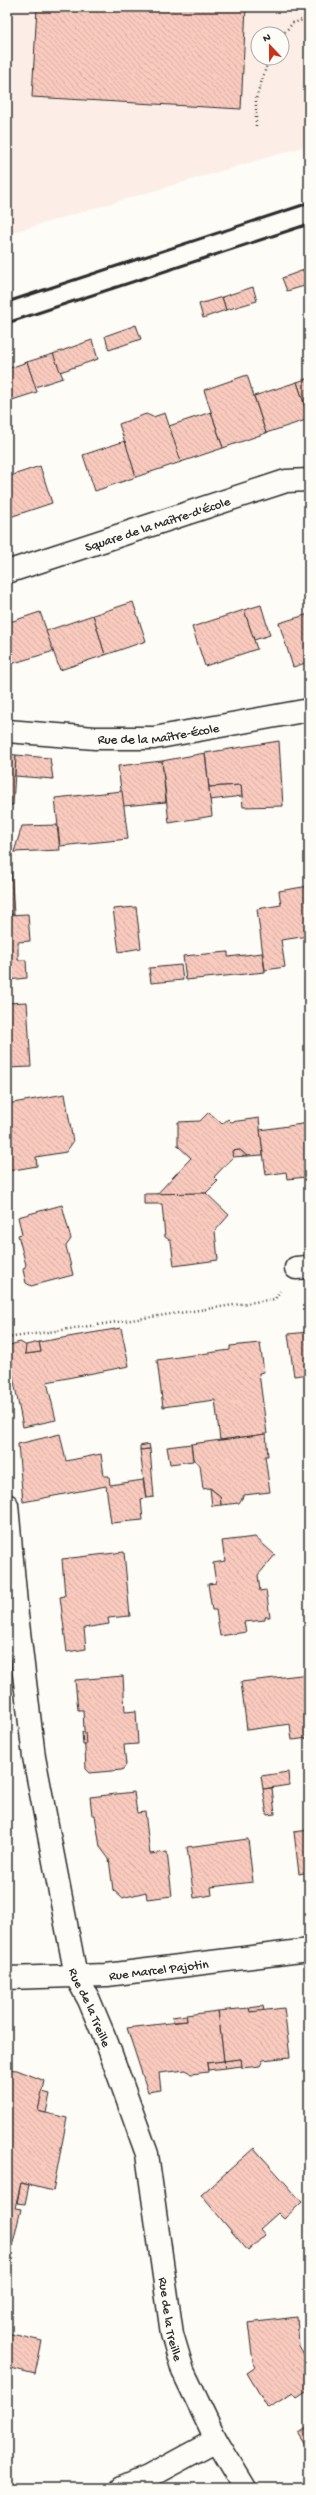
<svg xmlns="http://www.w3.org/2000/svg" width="316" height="2495" font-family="'Gochi Hand',sans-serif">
<defs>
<pattern id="building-back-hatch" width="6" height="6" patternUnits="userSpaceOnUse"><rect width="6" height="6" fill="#f9cabe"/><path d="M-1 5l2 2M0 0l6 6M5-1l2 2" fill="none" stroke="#d6aea3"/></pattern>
</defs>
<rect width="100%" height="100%" fill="#fdfcf7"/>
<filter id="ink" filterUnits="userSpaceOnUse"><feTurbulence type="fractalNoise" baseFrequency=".025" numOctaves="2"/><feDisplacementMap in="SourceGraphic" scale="8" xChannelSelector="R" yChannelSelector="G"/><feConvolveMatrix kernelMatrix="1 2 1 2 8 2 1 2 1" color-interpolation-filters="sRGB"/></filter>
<g filter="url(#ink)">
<path fill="#fcede6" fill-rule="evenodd" d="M7,7H309V145L7,234ZM258,34H282V58H258Z"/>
<g fill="url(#building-back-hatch)" stroke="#2b2b2b">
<path d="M37,7H246L241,109L32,97Z"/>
<path d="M304,270L308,285L287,291L282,278Z"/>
<path d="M253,287L257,301L226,310L222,297Z"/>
<path d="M222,297L226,310L203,318L199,304Z"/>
<path d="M136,325L141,339L109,350L105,336Z"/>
<path d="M92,340L98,359L60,372L53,354Z"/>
<path d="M53,354L63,378L35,387L27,362Z"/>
<path d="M27,362L37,392L9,401L7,394V369Z"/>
<path d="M247,375L266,433L223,448L204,390Z"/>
<path d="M309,378V418L297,382Z"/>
<path d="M297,382L309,419L266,433L254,396Z"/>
<path d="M211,412L223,448L181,462L169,426Z"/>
<path d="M165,413L181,462L136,477L119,424L146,414L153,417Z"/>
<path d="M125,441L136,477L95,491L83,455Z"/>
<path d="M40,466L52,503L7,518V477Z"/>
<path d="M133,602L146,641L105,655L93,615Z"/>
<path d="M261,605L270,635L254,640L244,610Z"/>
<path d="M244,610L257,649L205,666L192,627Z"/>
<path d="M40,612L54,651L11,664L7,654V623Z"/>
<path d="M309,614V662L293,667L279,623Z"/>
<path d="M93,615L105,655L60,670L46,631Z"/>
<path d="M279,741L283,806L243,807L241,785L209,787L205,753Z"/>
<path d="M205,753L212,816L169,823L162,761Z"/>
<path d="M7,754L16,755L13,805H7Z"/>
<path d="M16,755L50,758L53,779L15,776Z"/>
<path d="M162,761L166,802L123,806L118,766Z"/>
<path d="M241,785L242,796L210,800L209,787Z"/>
<path d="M122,791L128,839L60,846L55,798Z"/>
<path d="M57,825L60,850L14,852L22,826Z"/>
<path d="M7,852H10L14,915H7Z"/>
<path d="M309,886V936L281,940L285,967L265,970L257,909L281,905L279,891Z"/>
<path d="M136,907L141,948L119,952L113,909Z"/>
<path d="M28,914L30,941L18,942V960H26L27,978L7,980V915Z"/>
<path d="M228,952V957L262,953L265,972L186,980L183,956Z"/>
<path d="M181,965L183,980L151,983L149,968Z"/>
<path d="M27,1002L31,1067L7,1068V1003Z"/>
<path d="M65,1094L73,1142L66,1152L36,1157L37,1166L8,1171L7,1104Z"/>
<path d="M209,1112L222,1124L228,1119L231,1122L259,1118L263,1155L247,1156L240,1150L232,1151L233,1157L214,1177L218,1181L206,1193L157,1194L191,1158L178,1146V1122L200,1121Z"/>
<path d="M309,1123V1169L306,1170V1177L287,1179L286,1172L266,1175L260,1130Z"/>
<path d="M240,1150L247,1156L233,1157L232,1151Z"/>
<path d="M206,1193L229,1215L215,1231L218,1260L174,1266L171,1241L165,1237L162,1204H144V1194Z"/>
<path d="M62,1205L71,1239L66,1246L73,1275L31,1286L26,1283L23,1270L26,1265L18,1235L22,1234L18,1217Z"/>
<path d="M121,1328L129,1366L47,1382L56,1420L23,1427L7,1346L20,1342L27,1346L25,1354L41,1352L39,1342Z"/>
<path d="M309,1332V1374L294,1376L288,1334Z"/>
<path d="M39,1342L41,1352L25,1354L26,1345Z"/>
<path d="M260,1343L264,1372L259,1373L267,1434L220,1440L215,1400L163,1407L157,1360L230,1350V1346Z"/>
<path d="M60,1434L66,1461L101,1454L104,1476H109L110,1485L143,1480L146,1498L141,1499L143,1520L111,1523L106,1486L23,1502L18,1444Z"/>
<path d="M266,1434L268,1456H265L270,1492L244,1495L239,1503L221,1505L220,1496L210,1488L203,1489L200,1465L193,1459L191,1444Z"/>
<path d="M149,1444L150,1449L140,1450V1446Z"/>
<path d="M191,1444L193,1461L170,1464L167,1447Z"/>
<path d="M150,1449L154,1497L146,1498L140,1450Z"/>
<path d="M210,1488L220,1496L221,1505L212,1506Z"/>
<path d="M255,1537L275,1555L258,1575L260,1591L266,1590L270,1617H265V1620L244,1622L246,1632L220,1636L216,1610H212L208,1584L216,1583L213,1563L225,1561L222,1541Z"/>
<path d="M124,1552L130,1616L108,1618L109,1624L84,1628L86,1649L67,1652L60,1597L65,1596L62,1559Z"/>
<path d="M309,1674V1738L292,1740L290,1724L247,1730L241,1682Z"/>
<path d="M123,1676L125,1712L136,1711L138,1744L124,1745L126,1765L122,1770L90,1773L86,1769L83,1710H78L75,1680Z"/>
<path d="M82,1732H85L86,1745H83Z"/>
<path d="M288,1772L289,1785L263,1789L261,1776Z"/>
<path d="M272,1788L275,1814L267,1815L263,1789Z"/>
<path d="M134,1792L137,1813L145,1812L150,1854L167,1852L172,1896L147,1899L146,1892L122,1898L113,1890L109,1859L100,1847L95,1815H92L90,1797Z"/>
<path d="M309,1830V1872L299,1874L294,1832Z"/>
<path d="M248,1839L253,1882L211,1887L212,1895L194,1898L187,1847Z"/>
<path d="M263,2006L264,2011L250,2012L249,2008Z"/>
<path d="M249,2008L250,2012L284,2008L290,2057L263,2060L260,2066L242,2068L241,2059L224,2061L218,2011Z"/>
<path d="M218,2011L224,2061L207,2063L208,2072L191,2074L186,2070L159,2073L161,2090L148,2092L127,2028L187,2021L186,2015Z"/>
<path d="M186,2015L187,2021L173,2022L172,2017Z"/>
<path d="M241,2059L242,2066L225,2068L224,2061Z"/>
<path d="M224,2061L225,2068L208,2070L207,2063Z"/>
<path d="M7,2069L17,2070L45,2081L38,2111L67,2118L53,2191L21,2183L15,2208L21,2209L7,2268Z"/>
<path d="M42,2092L50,2094L46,2113L38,2111Z"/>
<path d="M254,2148L302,2202L284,2219L278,2213L260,2229L265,2235L248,2251L201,2195Z"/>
<path d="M21,2183L29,2185L25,2204L17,2203Z"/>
<path d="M297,2317L299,2346L309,2362V2390L297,2398L293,2393L268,2408L247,2373L256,2367L253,2362L248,2323Z"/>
<path d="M7,2333L42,2341L35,2374L7,2367Z"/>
<path d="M309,2426V2448L308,2449L298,2433Z"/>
</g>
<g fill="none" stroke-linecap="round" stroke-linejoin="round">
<g stroke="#2b2b2b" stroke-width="25">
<g id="minor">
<path id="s1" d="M7,572L286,481L309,480"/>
<path id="s2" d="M7,731L95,738H154L309,710"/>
<path d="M296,1268L309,1267"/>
<path id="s3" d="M7,1505L17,1615L34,1757L76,1976L89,2000L107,2043L147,2154L172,2334L183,2371L216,2440L245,2488"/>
<path id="s4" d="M7,1978L107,1975L309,1950"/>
<path d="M122,2488L148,2477L216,2440"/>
</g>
</g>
<g stroke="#2b2b2b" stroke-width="2.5" stroke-dasharray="1 3" stroke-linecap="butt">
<path d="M282,35L293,23L309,18"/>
<path d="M256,126V99L269,58"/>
<path d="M7,1338L275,1299L280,1291"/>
</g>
<use href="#minor" stroke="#fdfcf7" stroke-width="22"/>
<g stroke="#2b2b2b" stroke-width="3">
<path d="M7,302L309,203"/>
<path d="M7,323L309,224"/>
</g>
</g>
</g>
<g text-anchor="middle" stroke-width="3" stroke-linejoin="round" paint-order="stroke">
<g font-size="13" fill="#2b2b2b" stroke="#fdfcf7">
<text dy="5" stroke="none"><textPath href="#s1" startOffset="158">Square de la Maître-d'École</textPath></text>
<text dy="5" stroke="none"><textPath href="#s2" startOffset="152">Rue de la Maître-École</textPath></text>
<text dy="5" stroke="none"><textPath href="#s4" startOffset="152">Rue Marcel Pajotin</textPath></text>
<text dy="5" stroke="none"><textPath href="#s3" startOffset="511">Rue de la Treille</textPath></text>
<text dy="5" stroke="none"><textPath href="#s3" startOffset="835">Rue de la Treille</textPath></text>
</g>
</g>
<rect width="316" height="2495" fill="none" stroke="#fdfcf7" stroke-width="24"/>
<rect x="12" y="12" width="292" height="2471" fill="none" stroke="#2b2b2b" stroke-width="1.5" filter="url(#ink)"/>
<g transform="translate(270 46) rotate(338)"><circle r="19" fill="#fdfcf7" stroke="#a9a8a5"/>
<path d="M0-3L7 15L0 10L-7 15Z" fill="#c8321e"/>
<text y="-6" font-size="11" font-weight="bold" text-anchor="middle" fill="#2b2b2b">N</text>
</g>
</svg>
